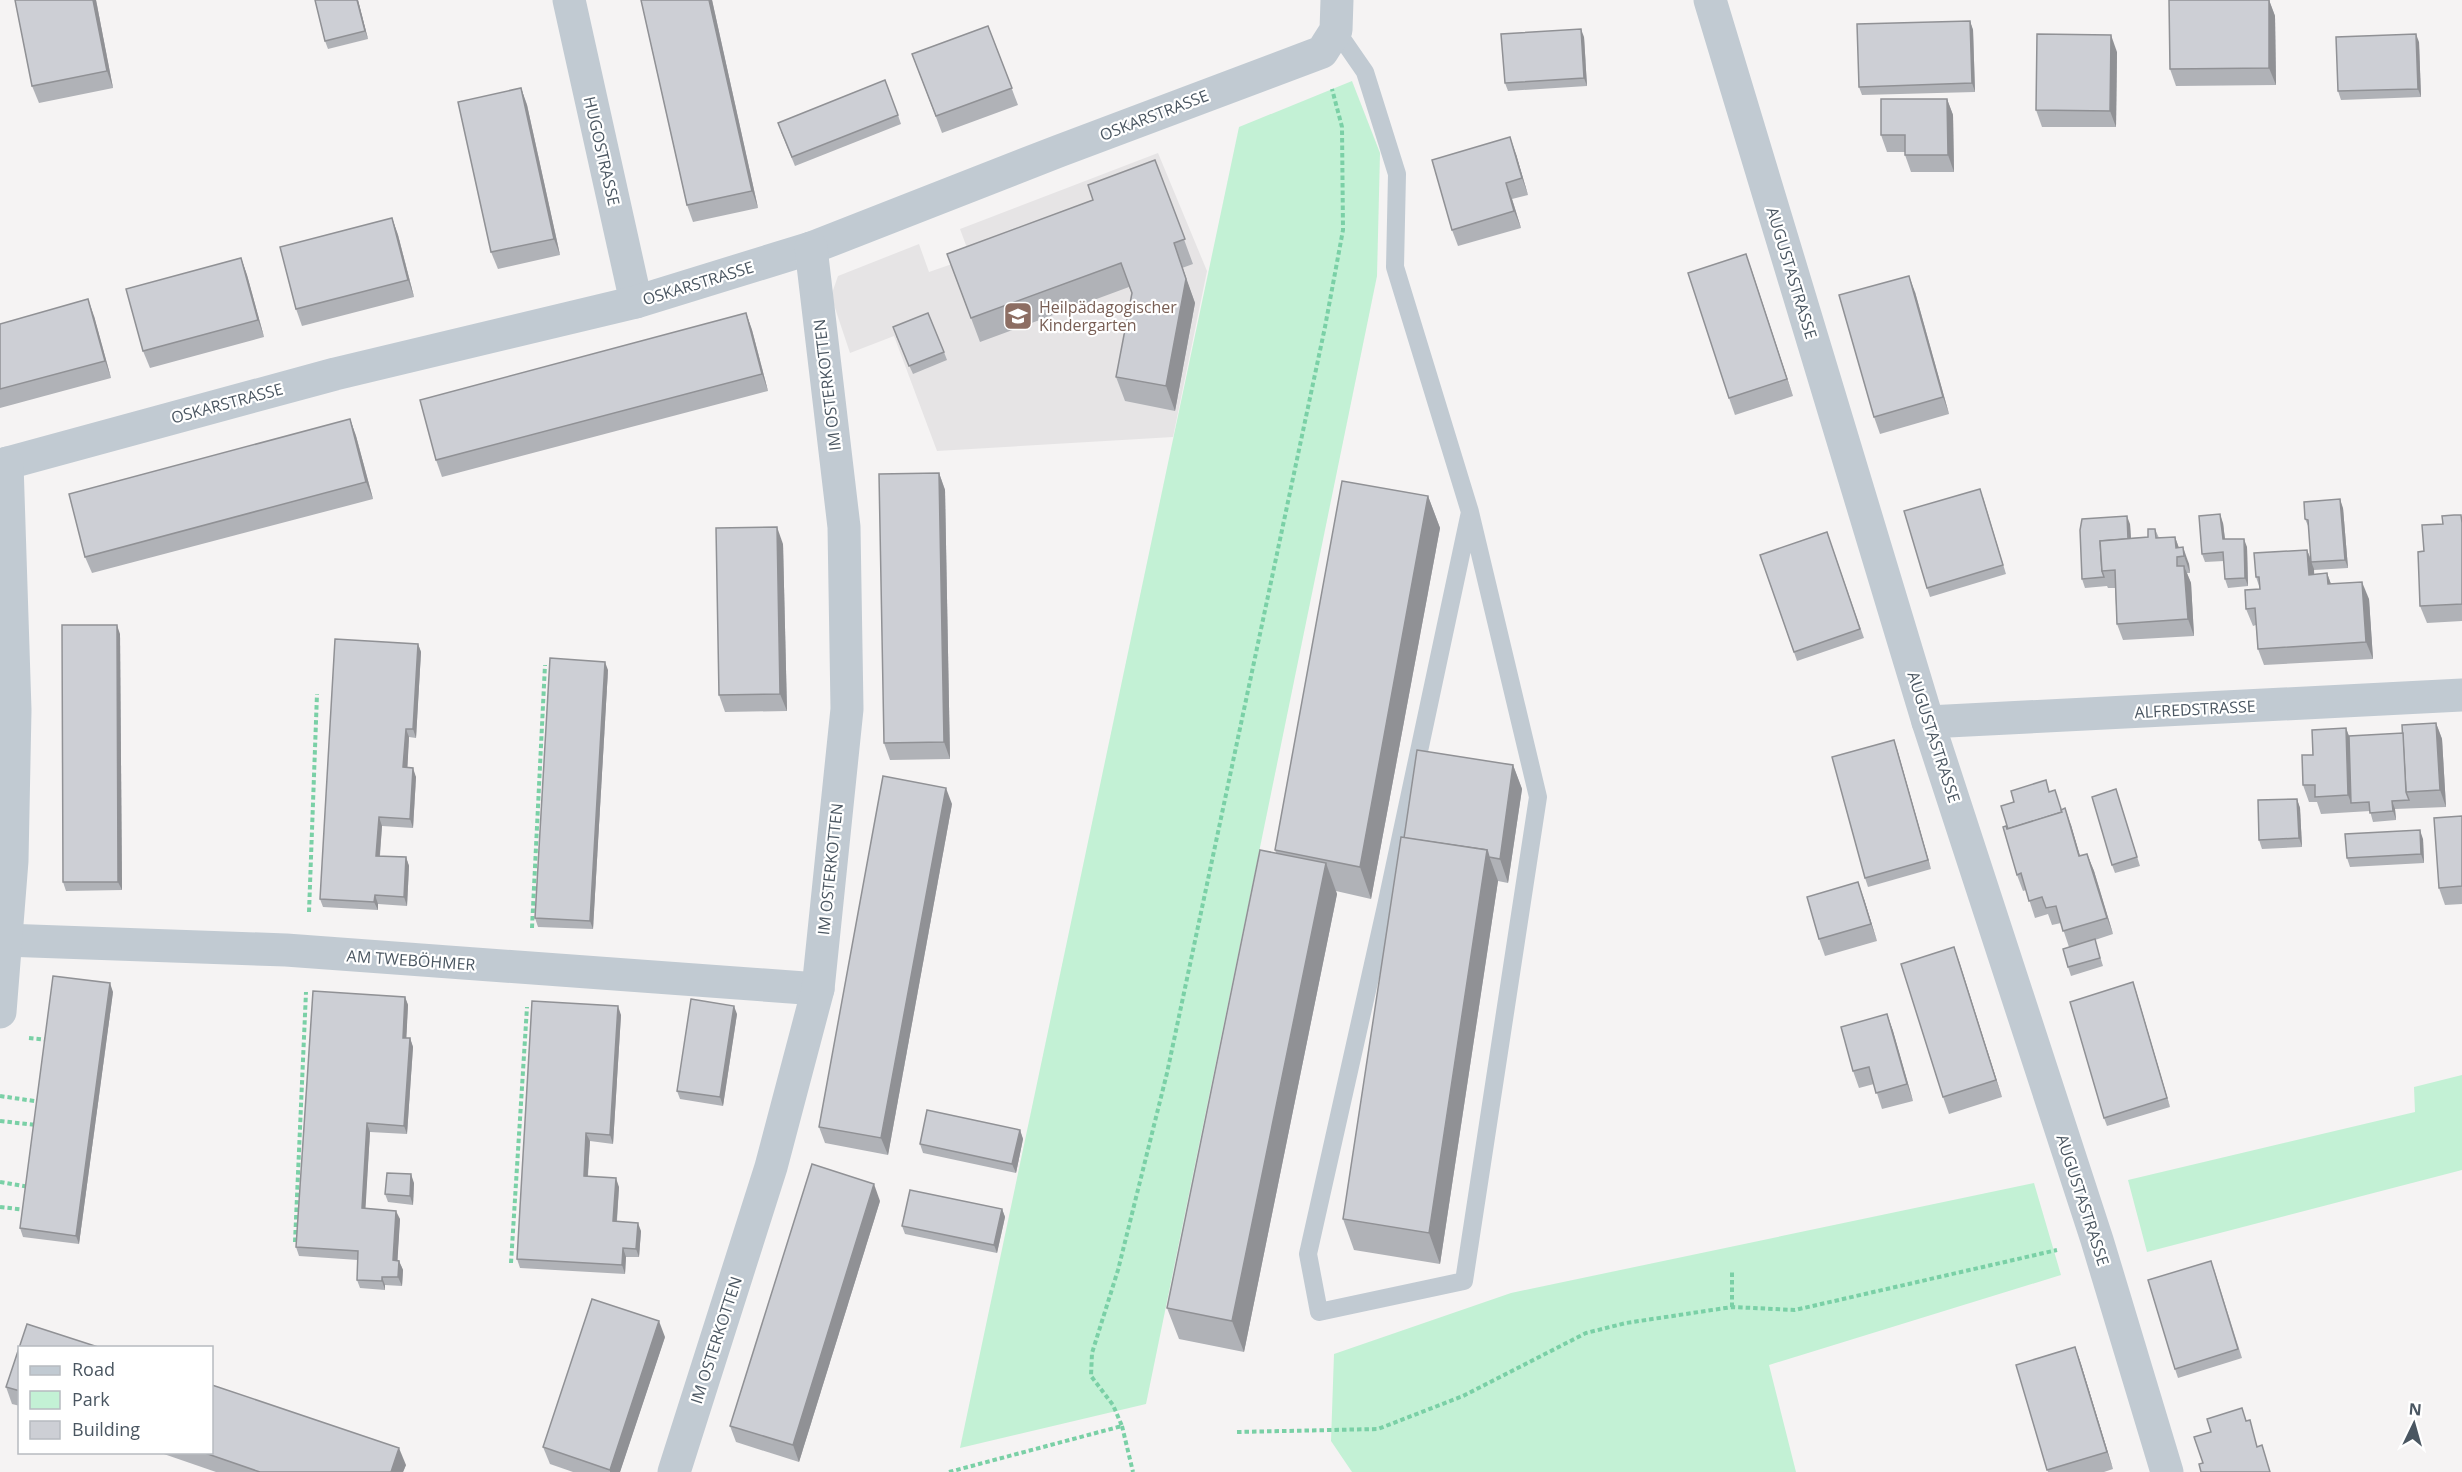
<svg xmlns="http://www.w3.org/2000/svg" width="2462" height="1472" font-family="'Open Sans',sans-serif">
<rect width="100%" height="100%" fill="#f5f3f3"/>
<path fill="#e6e4e5" d="M1158,153L1207,271L1173,437L937,451L894,336L850,353L831,296L838,276L919,244L929,272L952,264L970,256L960,229Z"/>
<g fill="#c3f1d5">
<path d="M1352,81L1380,153L1377,276L1146,1404L960,1448L1239,127Z"/>
<path d="M2462,1075V1170L2147,1252L2128,1180L2415,1112L2414,1087Z"/>
<path d="M2034,1183L2061,1275L1769,1365L1796,1472H1352L1331,1441L1334,1354L1511,1293Z"/>
</g>
<g fill="none" stroke-linecap="round" stroke-linejoin="round">
<g stroke="#7ad0a6" stroke-width="4" stroke-dasharray="4.5 3" stroke-linecap="butt">
<path d="M309,912L317,694"/>
<path d="M532,928L545,665"/>
<path d="M29,1038L49,1040"/>
<path d="M0,1096L41,1102"/>
<path d="M0,1121L36,1125"/>
<path d="M0,1182L29,1187"/>
<path d="M0,1207L27,1210"/>
<path d="M295,1242L306,992"/>
<path d="M511,1263L527,1007"/>
<path d="M1732,1307V1271"/>
<path d="M1122,1426L1133,1472"/>
<path d="M1237,1432L1378,1429L1463,1396L1586,1333L1626,1323L1732,1307L1795,1310L2057,1250"/>
<path d="M949,1472L1122,1426L1113,1405L1091,1376L1092,1353L1118,1270L1167,1073L1325,327L1343,230L1342,127L1332,89"/>
</g>
<path stroke="#c1cad2" stroke-width="18" d="M1336,30L1365,72L1397,174L1395,267L1470,512L1538,797L1464,1281L1319,1312L1308,1254L1386,906L1470,512"/>
<g stroke="#c1cad2" stroke-width="33">
<path d="M569,0L636,302"/>
<path d="M1710,0L1928,722L2097,1240L2167,1472"/>
<path d="M0,465L335,374L636,302L811,248L1059,151L1322,52L1336,30L1337,0"/>
<path d="M1928,722L2462,695"/>
<path d="M4,940L286,950L818,989"/>
<path d="M0,1012L12,861L15,710L7,463"/>
<path d="M674,1472L771,1167L818,989L847,709L844,527L811,248"/>
</g>
</g>
<g fill="#b0b2b7">
<path d="M96,0L113,88L39,103L32,86Z"/>
<path d="M315,0H358L368,39L328,49L325,41Z"/>
<path d="M641,0H712L758,208L693,222L687,205Z"/>
<path d="M2169,0H2269L2275,16L2276,85L2176,86L2170,69Z"/>
<path d="M1970,21L1973,30L1975,92L1862,95L1859,87Z"/>
<path d="M988,26L1018,105L942,133L912,54Z"/>
<path d="M1584,37L1587,86L1508,91L1505,83Z"/>
<path d="M2419,42L2421,97L2341,100L2338,91Z"/>
<path d="M2117,52L2116,127H2042L2036,110Z"/>
<path d="M521,88L527,105L560,255L498,269L491,252Z"/>
<path d="M1947,99L1953,115L1954,172H1911L1905,155V152H1887L1881,135Z"/>
<path d="M898,115L901,124L795,166L781,132Z"/>
<path d="M1516,154L1528,195L1512,199L1521,228L1458,246L1452,230Z"/>
<path d="M1155,160L1193,264L1182,268L1195,303L1175,411L1125,401L1116,377L1132,294L1129,287L980,342L947,254L1093,200Z"/>
<path d="M392,218L398,235L414,297L302,326L296,309Z"/>
<path d="M1746,254L1793,396L1735,415L1729,398Z"/>
<path d="M241,258L247,275L264,337L150,368L143,351Z"/>
<path d="M1915,292L1949,414L1880,434L1874,417Z"/>
<path d="M746,313L752,330L768,391L442,477L436,460Z"/>
<path d="M94,316L111,378L0,408V324Z"/>
<path d="M896,336L944,352L947,360L913,374Z"/>
<path d="M350,419L356,436L373,499L92,573L85,557Z"/>
<path d="M939,473L945,490L950,759L890,760L884,743Z"/>
<path d="M1428,496L1440,528L1371,899L1336,891L1337,894L1244,1352L1179,1339L1167,1308L1276,853L1275,850Z"/>
<path d="M1983,497L2006,574L1930,597L1927,588Z"/>
<path d="M2343,508L2348,568L2314,570V569V574L2327,573L2331,584L2369,599L2373,659L2264,665L2258,649L2256,625L2253,626L2246,609L2260,589L2256,577L2307,550L2311,559L2309,528L2305,519Z"/>
<path d="M2462,517V621L2427,623L2420,606L2424,551L2443,524Z"/>
<path d="M2223,523L2225,539L2247,547L2248,586L2228,588L2225,579L2224,561L2205,562L2202,554Z"/>
<path d="M2130,524L2131,538L2148,537L2155,529L2159,538L2175,537L2179,548L2189,564L2190,573H2187L2191,583L2194,636L2123,640L2117,624L2115,588H2108L2107,586L2085,588L2082,579Z"/>
<path d="M1827,532L1864,638L1797,661L1760,555Z"/>
<path d="M783,544L787,711L725,712L719,695Z"/>
<path d="M120,634L122,890L66,891L63,882Z"/>
<path d="M418,644L421,652L416,738L409,737L407,768L416,777L413,828L382,826L380,856L406,857L409,866L407,906L378,904V910L323,907L320,899Z"/>
<path d="M608,670L593,929L538,927L535,918Z"/>
<path d="M2436,723L2442,739L2446,807L2395,809L2396,820L2373,822L2370,811L2321,814L2317,802H2309L2303,785L2313,755L2346,728L2349,736L2403,733Z"/>
<path d="M1897,749L1931,869L1868,887L1865,878Z"/>
<path d="M1513,765L1522,789L1508,883L1498,881L1440,1264L1354,1250L1343,1219L1404,838Z"/>
<path d="M2116,789L2140,866L2115,873L2112,865Z"/>
<path d="M2050,792L2071,825L2080,856L2087,854L2094,871L2113,934L2095,940L2103,966L2071,976L2068,967L2069,947L2061,923L2052,925L2048,914L2035,918L2026,890L2023,891L2017,875L2006,826Z"/>
<path d="M2297,799L2300,808L2302,847L2262,849L2259,840Z"/>
<path d="M952,804L888,1155L825,1143L819,1127Z"/>
<path d="M2462,816V904L2445,905L2439,888Z"/>
<path d="M2423,839L2424,863L2350,867L2347,858Z"/>
<path d="M1864,899L1877,941L1825,956L1819,939Z"/>
<path d="M1954,947L2002,1097L1949,1114L1943,1097Z"/>
<path d="M2133,982L2170,1107L2107,1126L2104,1118Z"/>
<path d="M113,992L79,1244L23,1237L20,1228Z"/>
<path d="M405,997L408,1005L406,1038H410L413,1047L407,1134L370,1132L365,1208L400,1219L397,1261H399L403,1270L402,1286L385,1285V1290L360,1288L357,1280L358,1260L299,1256L296,1247Z"/>
<path d="M737,1014L723,1106L680,1099L677,1091Z"/>
<path d="M1887,1014L1893,1031L1913,1101L1882,1109L1874,1084L1859,1088L1853,1071Z"/>
<path d="M621,1015L613,1144L590,1141L588,1176L619,1187L617,1221L641,1231L639,1257H626L625,1274L520,1268L517,1259Z"/>
<path d="M1020,1130L1023,1139L1016,1173L923,1153L920,1144Z"/>
<path d="M414,1183L413,1205L388,1202L385,1194Z"/>
<path d="M880,1201L799,1462L736,1442L730,1426Z"/>
<path d="M1002,1209L1005,1217L997,1253L905,1234L902,1226Z"/>
<path d="M2214,1269L2242,1358L2178,1378L2175,1369Z"/>
<path d="M665,1337L620,1472H573L550,1464L543,1447Z"/>
<path d="M20,1347V1406L12,1404L6,1387Z"/>
<path d="M2075,1347L2081,1364L2113,1469L2104,1472H2048L2016,1365Z"/>
<path d="M158,1452H212L406,1465L403,1472H216Z"/>
</g>
<g fill="#909195">
<path d="M93,0H96L113,88L107,71Z"/>
<path d="M357,0H358L368,39L365,31Z"/>
<path d="M709,0H712L758,208L752,191Z"/>
<path d="M2269,0L2275,16L2276,85L2269,68Z"/>
<path d="M1970,21L1973,30L1975,92L1972,83Z"/>
<path d="M1581,29L1584,37L1587,86L1584,78Z"/>
<path d="M2416,34L2419,42L2421,97L2418,89Z"/>
<path d="M2111,35L2117,52L2116,127L2110,111Z"/>
<path d="M521,88L527,105L560,255L554,239Z"/>
<path d="M1947,99L1953,115L1954,172L1948,155Z"/>
<path d="M1510,137L1516,154L1528,195L1522,178Z"/>
<path d="M1506,183L1512,199L1521,228L1514,211Z"/>
<path d="M392,218L398,235L414,297L408,280Z"/>
<path d="M1174,243L1195,303L1175,411L1166,386Z"/>
<path d="M1746,254L1752,271L1793,396L1787,379Z"/>
<path d="M241,258L247,275L264,337L258,320Z"/>
<path d="M1909,276L1915,292L1949,414L1943,397Z"/>
<path d="M88,299L94,316L111,378L105,361Z"/>
<path d="M746,313L752,330L768,391L762,374Z"/>
<path d="M350,419L356,436L373,499L366,482Z"/>
<path d="M939,473L945,490L950,759L944,742Z"/>
<path d="M1428,496L1440,528L1371,899L1360,867Z"/>
<path d="M2340,499L2343,508L2348,568L2345,560Z"/>
<path d="M2220,514L2223,523L2226,548L2223,539Z"/>
<path d="M2127,516L2130,524L2132,556L2129,547Z"/>
<path d="M777,527L783,544L787,711L780,694Z"/>
<path d="M2175,537L2181,554L2176,548Z"/>
<path d="M2244,539L2247,547L2248,586L2245,578Z"/>
<path d="M2183,547L2189,564L2190,573L2184,556Z"/>
<path d="M2307,550L2314,569L2315,591L2309,575Z"/>
<path d="M2184,566L2191,583L2194,636L2188,619Z"/>
<path d="M2327,573L2333,590L2328,584Z"/>
<path d="M2362,582L2369,599L2373,659L2366,642Z"/>
<path d="M117,625L120,634L122,890L118,882Z"/>
<path d="M418,644L421,652L416,738L413,729Z"/>
<path d="M605,662L608,670L593,929L590,921Z"/>
<path d="M2436,723L2442,739L2446,807L2440,790Z"/>
<path d="M2346,728L2352,745L2351,803L2348,795Z"/>
<path d="M406,729L409,737L407,776L403,767Z"/>
<path d="M1894,740L1897,749L1931,869L1928,860Z"/>
<path d="M1513,765L1522,789L1508,883L1500,859Z"/>
<path d="M413,768L416,777L413,828L410,819Z"/>
<path d="M946,788L952,804L888,1155L881,1138Z"/>
<path d="M2297,799L2300,808L2302,847L2299,838Z"/>
<path d="M2392,801L2395,809L2396,820L2393,811Z"/>
<path d="M2065,808L2071,825L2085,873L2079,856Z"/>
<path d="M379,817L382,826L379,864L376,856Z"/>
<path d="M2420,830L2423,839L2424,863L2421,854Z"/>
<path d="M1487,850L1498,881L1440,1264L1429,1233Z"/>
<path d="M2087,854L2094,871L2113,934L2107,918Z"/>
<path d="M406,857L409,866L407,906L404,897Z"/>
<path d="M1326,863L1337,894L1244,1352L1232,1321Z"/>
<path d="M1858,882L1864,899L1877,941L1871,924Z"/>
<path d="M375,895L378,904V910L374,902Z"/>
<path d="M1954,947L1960,964L2002,1097L1996,1080Z"/>
<path d="M2133,982L2136,991L2170,1107L2167,1098Z"/>
<path d="M110,983L113,992L79,1244L76,1236Z"/>
<path d="M405,997L408,1005L406,1046L403,1038Z"/>
<path d="M618,1006L621,1015L613,1144L610,1135Z"/>
<path d="M734,1006L737,1014L723,1106L720,1097Z"/>
<path d="M1887,1014L1893,1031L1913,1101L1907,1084Z"/>
<path d="M410,1038L413,1047L407,1134L404,1126Z"/>
<path d="M367,1123L370,1132L365,1217L362,1208Z"/>
<path d="M1020,1130L1023,1139L1016,1173L1012,1164Z"/>
<path d="M586,1133L590,1141L587,1185L584,1176Z"/>
<path d="M411,1174L414,1183L413,1205L410,1196Z"/>
<path d="M616,1178L619,1187L616,1230L613,1221Z"/>
<path d="M874,1184L880,1201L799,1462L793,1445Z"/>
<path d="M1002,1209L1005,1217L997,1253L994,1245Z"/>
<path d="M396,1211L400,1219L397,1269L393,1260Z"/>
<path d="M638,1223L641,1231L639,1257L636,1249Z"/>
<path d="M623,1248L626,1257L625,1274L622,1265Z"/>
<path d="M399,1261L403,1270L402,1286L398,1277Z"/>
<path d="M382,1277L385,1285V1290L382,1281Z"/>
<path d="M659,1321L665,1337L620,1472H610V1470Z"/>
<path d="M2075,1347L2081,1364L2113,1469L2107,1452Z"/>
<path d="M399,1448L406,1465L403,1472H391Z"/>
</g>
<g fill="#cdcfd5" stroke="#909195" stroke-width="1.5">
<path d="M15,0H93L107,71L32,86Z"/>
<path d="M315,0H357L365,31L325,41Z"/>
<path d="M641,0H709L752,191L687,205Z"/>
<path d="M2169,0H2269V68L2170,69Z"/>
<path d="M1970,21L1972,83L1859,87L1857,24Z"/>
<path d="M988,26L1012,88L936,116L912,54Z"/>
<path d="M1581,29L1584,78L1505,83L1501,34Z"/>
<path d="M2037,34L2111,35L2110,111L2036,110Z"/>
<path d="M2416,34L2418,89L2338,91L2336,37Z"/>
<path d="M885,80L898,115L792,157L778,123Z"/>
<path d="M521,88L554,239L491,252L458,102Z"/>
<path d="M1881,99H1947L1948,155H1905V135H1881Z"/>
<path d="M1510,137L1522,178L1506,183L1514,211L1452,230L1432,160Z"/>
<path d="M1155,160L1185,239L1174,243L1186,279L1166,386L1116,377L1132,293L1121,263L971,318L947,254L1093,200L1088,185Z"/>
<path d="M392,218L408,280L296,309L280,247Z"/>
<path d="M1746,254L1787,379L1729,398L1688,273Z"/>
<path d="M241,258L258,320L143,351L126,289Z"/>
<path d="M1909,276L1943,397L1874,417L1839,295Z"/>
<path d="M88,299L105,361L0,389V324Z"/>
<path d="M746,313L762,374L436,460L420,400Z"/>
<path d="M928,313L944,352L909,366L893,327Z"/>
<path d="M350,419L366,482L85,557L69,494Z"/>
<path d="M939,473L944,742L884,743L879,474Z"/>
<path d="M1342,481L1428,496L1360,867L1275,850Z"/>
<path d="M1980,489L2003,565L1927,588L1904,511Z"/>
<path d="M2340,499L2345,560L2311,562L2308,520L2305,519L2304,502Z"/>
<path d="M2220,514L2223,539H2244L2245,578L2225,579L2223,552L2202,554L2199,516Z"/>
<path d="M2454,515H2461L2462,523V604L2420,606L2418,552L2424,551L2422,525L2443,524L2442,516Z"/>
<path d="M2127,516L2128,539L2100,541L2102,571L2104,577L2082,579L2080,530L2082,519Z"/>
<path d="M777,527L780,694L719,695L716,528Z"/>
<path d="M2148,529H2155L2156,538L2175,537L2176,548L2183,547L2184,556L2177,557V566H2184L2188,619L2117,624L2115,570L2102,571L2100,541L2148,537Z"/>
<path d="M1827,532L1860,629L1794,652L1760,555Z"/>
<path d="M2307,550L2309,575L2327,573L2328,584L2362,582L2366,642L2258,649L2255,608L2246,609L2245,590L2260,589L2259,577H2256L2254,553Z"/>
<path d="M62,625H117L118,882H63Z"/>
<path d="M335,639L418,644L413,729H406L403,767L413,768L410,819L379,817L376,856L406,857L404,897L375,895L374,902L320,899Z"/>
<path d="M550,658L605,662L590,921L535,918Z"/>
<path d="M2436,723L2440,790L2406,792L2402,725Z"/>
<path d="M2346,728L2348,795L2315,797V785H2303L2302,755H2313L2312,730Z"/>
<path d="M2403,733L2406,792L2409,800L2392,801L2393,811L2370,813L2369,802L2351,803L2349,736Z"/>
<path d="M1894,740L1928,860L1865,878L1832,757Z"/>
<path d="M1417,750L1513,765L1500,859L1489,857L1487,850L1404,838Z"/>
<path d="M883,776L946,788L881,1138L819,1127Z"/>
<path d="M2046,780L2049,792L2055,790L2062,812L2008,829L2001,806L2014,802L2011,791Z"/>
<path d="M2116,789L2137,857L2112,865L2092,797Z"/>
<path d="M2297,799L2299,838L2259,840L2258,800Z"/>
<path d="M2065,808L2079,856L2087,854L2107,918L2063,931L2056,906L2046,908L2042,897L2029,901L2021,873L2017,875L2003,827L2006,826L2007,829L2062,812L2061,810Z"/>
<path d="M2462,816V886L2439,888L2434,818Z"/>
<path d="M2420,830L2421,854L2347,858L2345,834Z"/>
<path d="M1401,837L1487,850L1429,1233L1343,1219Z"/>
<path d="M1260,850L1326,863L1232,1321L1167,1308Z"/>
<path d="M1858,882L1871,924L1819,939L1807,897Z"/>
<path d="M2095,939L2100,958L2068,967L2063,949Z"/>
<path d="M1954,947L1996,1080L1943,1097L1901,964Z"/>
<path d="M53,976L110,983L76,1236L20,1228Z"/>
<path d="M2133,982L2167,1098L2104,1118L2070,1002Z"/>
<path d="M313,991L405,997L403,1038H410L404,1126L367,1123L362,1208L396,1211L393,1260L399,1261L398,1277H382V1281L357,1280L358,1251L296,1247Z"/>
<path d="M691,999L734,1006L720,1097L677,1091Z"/>
<path d="M532,1001L618,1006L610,1135L586,1133L584,1176L616,1178L613,1221L638,1223L636,1249L623,1248L622,1265L517,1259Z"/>
<path d="M1887,1014L1907,1084L1876,1093L1869,1067L1853,1071L1841,1027Z"/>
<path d="M927,1110L1020,1130L1012,1164L920,1144Z"/>
<path d="M812,1164L874,1184L793,1445L730,1426Z"/>
<path d="M387,1173L411,1174L410,1196L385,1194Z"/>
<path d="M910,1190L1002,1209L994,1245L902,1226Z"/>
<path d="M2211,1261L2238,1349L2175,1369L2148,1280Z"/>
<path d="M592,1299L659,1321L610,1470L543,1447Z"/>
<path d="M27,1324L98,1347H20V1391L6,1387Z"/>
<path d="M2075,1347L2107,1452L2047,1470L2016,1365Z"/>
<path d="M212,1385L399,1448L391,1472H260L202,1452H212Z"/>
<path d="M2242,1408L2246,1421L2250,1420L2257,1447L2262,1445L2270,1472H2201L2199,1464L2203,1463L2194,1437L2211,1432L2207,1419Z"/>
</g>
<defs>
<g id="school-square" transform="scale(1.5)"><rect x="-9" y="-9" width="18" height="18" rx="4" fill="#8d6e63" stroke="#fff"/><path d="M0-5L7-2L0 1L-7-2ZM-4 1L0 2.5L4 1V4Q0 6-4 4Z" fill="#fff"/></g>
</defs>
<g fill-rule="evenodd">
<use href="#school-square" x="1018" y="316"/>
</g>
<g text-anchor="middle" stroke-width="4.5" stroke-linejoin="round" paint-order="stroke">
<g font-size="16" fill="#4a5661" stroke="#fff">
<text transform="translate(1154 115) rotate(-21)" y="6">OSKARSTRASSE</text>
<text transform="translate(602 151) rotate(77)" y="6">HUGOSTRASSE</text>
<text transform="translate(1792 273) rotate(73)" y="6">AUGUSTASTRASSE</text>
<text transform="translate(698 283) rotate(-17)" y="6">OSKARSTRASSE</text>
<text transform="translate(827 385) rotate(-97)" y="6">IM OSTERKOTTEN</text>
<text transform="translate(227 403) rotate(-15)" y="6">OSKARSTRASSE</text>
<text transform="translate(2195 709) rotate(-3)" y="6">ALFREDSTRASSE</text>
<text transform="translate(1934 737) rotate(72)" y="6">AUGUSTASTRASSE</text>
<text transform="translate(830 869) rotate(-84)" y="6">IM OSTERKOTTEN</text>
<text transform="translate(411 960) rotate(4)" y="6">AM TWEBÖHMER</text>
<text transform="translate(2083 1200) rotate(72)" y="6">AUGUSTASTRASSE</text>
<text transform="translate(716 1340) rotate(-72)" y="6">IM OSTERKOTTEN</text>
</g>
<g font-size="16" fill="#785e54" stroke="#fff" text-anchor="start">
<text x="1039" y="313">Heilpädagogischer<tspan x="1039" dy="18">Kindergarten</tspan></text>
</g>
</g>
<rect x="18" y="1346" width="195" height="108" fill="#ffffff" stroke="#b7bbc0" stroke-width="1.5"/>
<rect x="30" y="1366" width="30" height="9" fill="#c1cad2" stroke="#b7bbc0" stroke-width="1.5"/>
<text x="72" y="1376" font-size="18" fill="#4a5661">Road</text>
<rect x="30" y="1391" width="30" height="18" fill="#c3f1d5" stroke="#b7bbc0" stroke-width="1.5"/>
<text x="72" y="1406" font-size="18" fill="#4a5661">Park</text>
<rect x="30" y="1421" width="30" height="18" fill="#cdcfd5" stroke="#b7bbc0" stroke-width="1.5"/>
<text x="72" y="1436" font-size="18" fill="#4a5661">Building</text>
<g transform="translate(2414 1424) rotate(5)" stroke="#ffffff" stroke-width="4.5" paint-order="stroke">
<path d="M0-4.5L10 22L0 15L-10 22Z" fill="#4a5661"/>
<text y="-9" font-size="16" font-weight="bold" text-anchor="middle" fill="#4a5661">N</text>
</g>
</svg>
